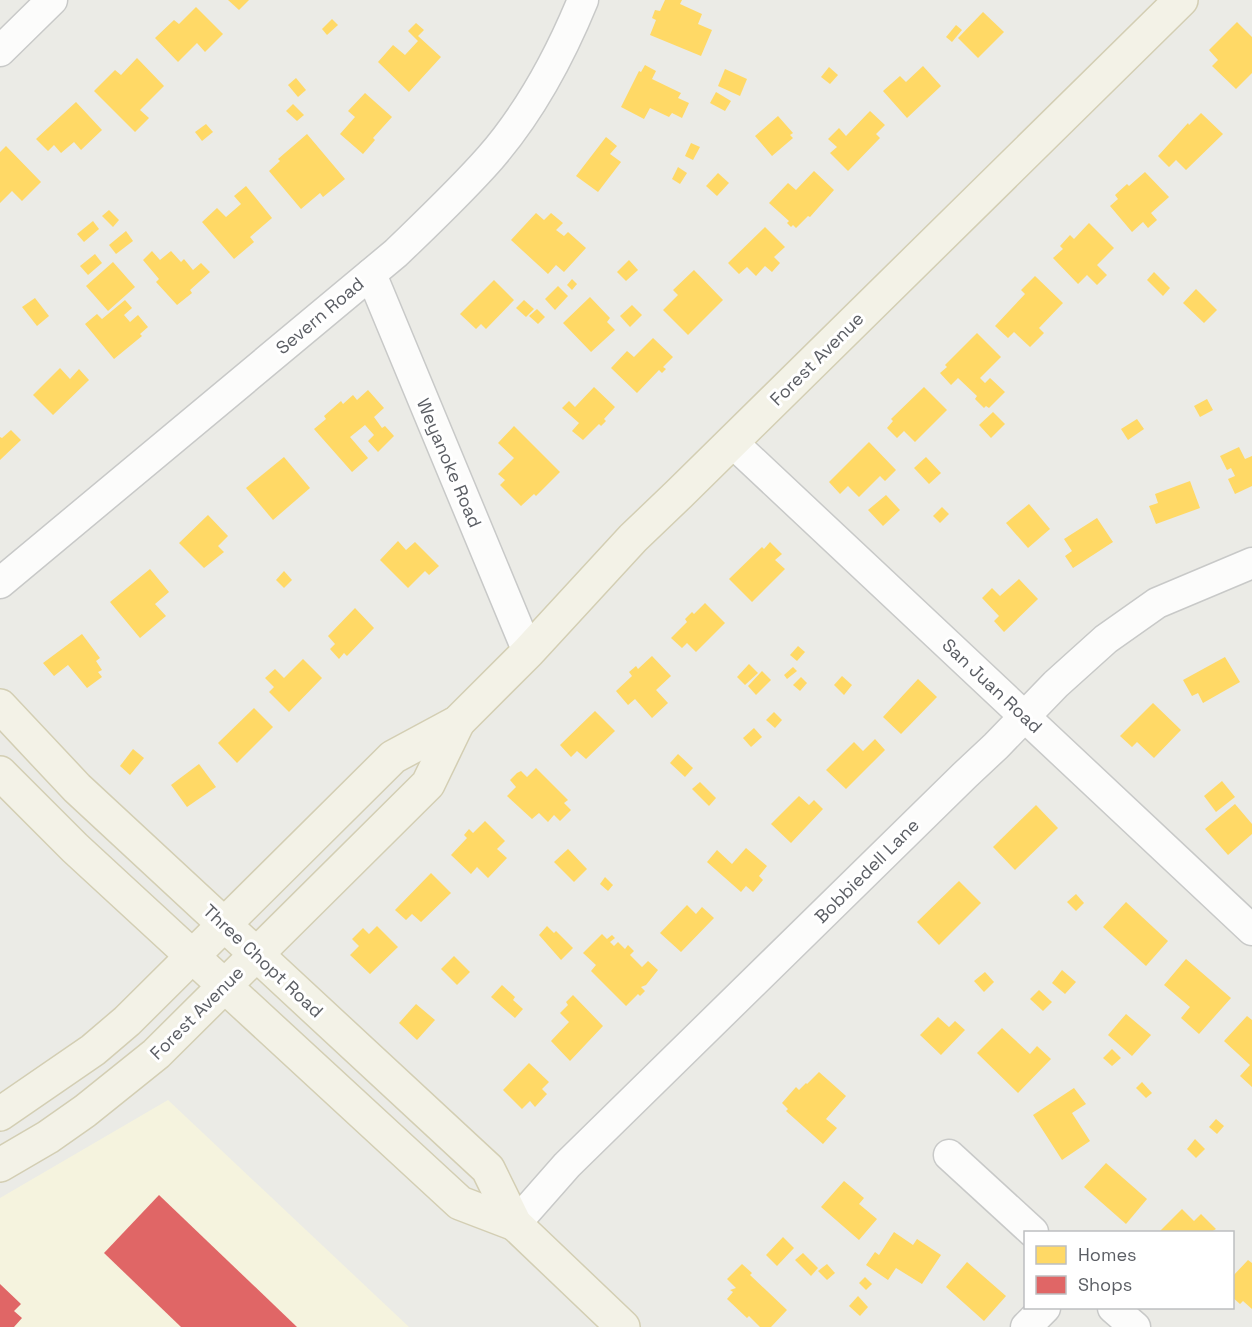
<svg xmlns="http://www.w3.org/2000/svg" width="1252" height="1327" font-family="'Space Grotesk',sans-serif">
<rect width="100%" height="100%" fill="#ebebe6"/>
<path fill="#f5f3de" d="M168,1100L409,1327H0V1198Z"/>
<g fill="#ffd966">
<path d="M228,0H249L239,10Z"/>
<path d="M665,0H682L680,4L702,14L698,24L712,30L701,56L650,35L656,20L652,18L655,10L660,11Z"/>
<path d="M196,7L223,34L205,52L197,43L178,62L155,38L174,20L179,24Z"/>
<path d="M983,12L1004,32L978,58L958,38Z"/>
<path d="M332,19L338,25L327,35L322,29Z"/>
<path d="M1237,22L1252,37V73L1236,89L1212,66L1218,60L1209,50Z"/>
<path d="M416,23L424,30L418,36L441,57L409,92L378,62L393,45L405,55L418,41L408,31Z"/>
<path d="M956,25L962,30L952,42L946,37Z"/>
<path d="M137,58L164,86L140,110L149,118L135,132L94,91L115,70L121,75Z"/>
<path d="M645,65L656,71L652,79L681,93L678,98L689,103L682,118L672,113L669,117L650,108L644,119L621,107L639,71L641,72Z"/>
<path d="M923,66L941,86L907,118L883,91L900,76L906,82Z"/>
<path d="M829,67L838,75L830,84L821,77Z"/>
<path d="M725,69L747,79L740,96L718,86Z"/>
<path d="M296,78L306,90L298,97L288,85Z"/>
<path d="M716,92L731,101L725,111L710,103Z"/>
<path d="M365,93L392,117L373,138L375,140L363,154L340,134L355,117L348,111Z"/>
<path d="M76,102L102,130L81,150L74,142L61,153L54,145L48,151L36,139Z"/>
<path d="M293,104L304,115L297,121L286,111Z"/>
<path d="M870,111L885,125L876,134L880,138L848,171L830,153L837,147L828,139L839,128L846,136Z"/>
<path d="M1201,113L1223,134L1186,170L1176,160L1169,167L1158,156L1188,123L1189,125Z"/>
<path d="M778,116L793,133L790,135L793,138L772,156L755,136Z"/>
<path d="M206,124L213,132L202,141L195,132Z"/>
<path d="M307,134L345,179L323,197L320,193L301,209L269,171L280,161L278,159Z"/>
<path d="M606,137L617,146L610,154L621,162L598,192L576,176Z"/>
<path d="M691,143L700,147L693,160L685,156Z"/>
<path d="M6,146L41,182L22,201L12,191L0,203V152Z"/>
<path d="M678,167L687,173L680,184L672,179Z"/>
<path d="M814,171L834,190L810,217L808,216L796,228L793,225L791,227L787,223L789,221L769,203L788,183L796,190Z"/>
<path d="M1145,172L1169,197L1151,213L1157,220L1148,228L1143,222L1132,232L1110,206L1118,199L1115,195L1127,184L1129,186Z"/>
<path d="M718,173L729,183L717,196L706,186Z"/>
<path d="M246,186L272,218L250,237L254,242L234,259L202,222L217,208L226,217L241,204L234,196Z"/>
<path d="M109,210L119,220L113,227L102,216Z"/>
<path d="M536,213L544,220L551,213L563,223L556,230L564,236L568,232L586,248L564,272L556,265L548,274L511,240Z"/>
<path d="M93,221L99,229L84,242L77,234Z"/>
<path d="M1089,223L1114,248L1097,265L1107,275L1097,285L1087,275L1078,284L1053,258L1063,249L1060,246L1070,235L1074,239Z"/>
<path d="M765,227L785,247L774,257L780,263L772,272L765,266L756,276L747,267L739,274L728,263Z"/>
<path d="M126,231L133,241L116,254L109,245Z"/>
<path d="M152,251L160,260L171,251L181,262L184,259L193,270L201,263L210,272L190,290L192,293L177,305L156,282L159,279L143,260Z"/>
<path d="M95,254L102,263L88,275L80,266Z"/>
<path d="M629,260L638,270L626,281L617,272Z"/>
<path d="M113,262L135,287L108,311L86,286Z"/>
<path d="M694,270L723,300L688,335L663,310L678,295L673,290Z"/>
<path d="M1154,272L1170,288L1163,296L1147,280Z"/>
<path d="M1035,276L1063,303L1039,328L1044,333L1030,347L1014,332L1008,338L995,326L1025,294L1021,290Z"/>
<path d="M572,279L577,284L572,290L567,285Z"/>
<path d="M494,280L514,300L486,329L481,324L476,329L460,314Z"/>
<path d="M558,286L568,296L555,310L545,299Z"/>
<path d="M1196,289L1217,310L1204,323L1183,303Z"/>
<path d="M590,297L610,318L607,322L615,330L591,352L563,323Z"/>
<path d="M35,298L49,316L37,326L22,307Z"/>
<path d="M125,300L132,308L124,315L130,322L138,315L148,327L140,334L142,336L114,359L85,324L97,314L102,319Z"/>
<path d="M524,300L534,309L526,317L516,308Z"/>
<path d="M632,305L642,315L630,327L620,316Z"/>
<path d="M537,309L545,317L538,324L529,316Z"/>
<path d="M977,333L1001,357L980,378L985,383L990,378L1005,392L989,408L986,406L984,408L975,399L977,396L958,378L951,385L940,373L947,367L945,365Z"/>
<path d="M653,338L673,357L663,367L666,369L662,373L659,370L637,393L611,368L627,351L634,357Z"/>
<path d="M60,368L70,379L79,369L89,380L53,415L33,395Z"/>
<path d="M594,387L615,407L604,419L606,421L601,426L599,424L583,440L572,431L579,423L562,408L569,401L575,407Z"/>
<path d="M924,387L947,410L915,442L904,431L897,438L887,428L893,421L891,419Z"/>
<path d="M368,390L384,408L374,417L382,428L385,426L394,436L378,452L368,441L374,435L365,425L350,437L368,458L352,472L314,429L326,419L324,416L341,401L343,404L353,395L357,400Z"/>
<path d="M1207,399L1213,410L1200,417L1194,406Z"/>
<path d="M993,412L1005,424L991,438L979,425Z"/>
<path d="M1137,419L1144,429L1128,440L1121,429Z"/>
<path d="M514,426L560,472L536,496L534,494L521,506L500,485L505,480L498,474L514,458L498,443Z"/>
<path d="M11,430L21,440L0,460V437L2,438Z"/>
<path d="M869,442L896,470L885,481L880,476L859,497L848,486L840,494L829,482Z"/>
<path d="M1239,447L1245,459L1252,456V486L1235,494L1228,479L1235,476L1231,468L1227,470L1220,456Z"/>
<path d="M284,457L310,488L273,520L246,488Z"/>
<path d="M926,457L941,473L929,484L914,468Z"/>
<path d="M1190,481L1200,508L1156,524L1149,506L1158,503L1155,494Z"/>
<path d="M886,495L900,510L883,526L868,510Z"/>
<path d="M1029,504L1050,529L1028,548L1006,523Z"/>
<path d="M942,507L949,514L940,523L933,516Z"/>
<path d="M208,515L228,536L218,546L224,552L204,568L179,543Z"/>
<path d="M1097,518L1113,542L1073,568L1065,556L1072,551L1064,539Z"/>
<path d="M398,541L406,550L415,542L439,566L429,575L425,571L408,588L380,560Z"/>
<path d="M770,542L782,554L775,560L785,569L752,602L729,579L762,547L764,549Z"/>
<path d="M150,569L169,592L155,604L166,616L140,638L110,602Z"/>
<path d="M284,571L292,580L284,588L276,580Z"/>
<path d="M1019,579L1038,599L1004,632L994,621L999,616L982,598L992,588L1000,596Z"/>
<path d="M705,603L725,623L696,652L687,643L682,648L671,638L687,622L685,619L692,612L694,614Z"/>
<path d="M355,608L374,628L347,656L344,653L339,659L330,649L335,644L328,636Z"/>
<path d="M82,634L100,658L96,661L102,670L98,672L102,677L87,688L68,665L54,676L43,663Z"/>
<path d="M798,646L805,652L797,661L790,655Z"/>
<path d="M652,656L671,676L656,690L668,703L652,718L635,699L628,705L616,691L632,676L629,672L636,666L638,669Z"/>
<path d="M1225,657L1240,682L1203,703L1198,693L1192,696L1183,680Z"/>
<path d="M303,659L322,678L289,712L269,692L274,687L265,678L275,669L284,678Z"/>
<path d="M749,664L758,673L745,685L737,677Z"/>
<path d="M793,667L797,671L787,679L784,675Z"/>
<path d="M762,671L771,680L756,695L748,686Z"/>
<path d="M842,676L852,685L844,695L834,685Z"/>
<path d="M801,677L807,683L800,691L793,685Z"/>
<path d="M918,679L937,697L901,734L883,717Z"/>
<path d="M1153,703L1181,730L1154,758L1137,742L1132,747L1120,736Z"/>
<path d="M254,708L273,727L237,763L218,743Z"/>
<path d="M595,711L615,731L586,759L577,751L571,757L560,745Z"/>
<path d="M774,712L782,720L775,728L766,720Z"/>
<path d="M754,728L762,737L751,747L743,738Z"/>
<path d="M875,739L885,750L846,789L826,770L854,742L863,751Z"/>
<path d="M133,749L144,758L130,775L120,766Z"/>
<path d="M678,754L693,768L685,777L670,763Z"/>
<path d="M199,764L216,787L187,807L171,785Z"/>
<path d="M536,768L568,800L564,803L571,810L560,821L554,815L548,822L539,813L532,819L507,796L516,787L510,780L517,773L521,771L527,777Z"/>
<path d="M1222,781L1235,797L1216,812L1204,796Z"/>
<path d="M700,782L716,798L709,806L692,789Z"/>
<path d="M799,796L809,805L814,800L823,809L791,843L771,824Z"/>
<path d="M1235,804L1252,824V834L1228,855L1205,829Z"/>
<path d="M1036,805L1058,828L1015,870L993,847Z"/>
<path d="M485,821L505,841L497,849L507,858L488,878L477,867L471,874L451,855L467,838L464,835L469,829L473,833Z"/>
<path d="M746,848L767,866L759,876L763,880L753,892L746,886L741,892L707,862L717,850L732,864Z"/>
<path d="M568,849L587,869L574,882L554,862Z"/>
<path d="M431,873L451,893L421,922L412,914L406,920L395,910Z"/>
<path d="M605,877L613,885L608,891L600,884Z"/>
<path d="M959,881L981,903L939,945L917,922Z"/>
<path d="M1076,894L1084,903L1076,911L1067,902Z"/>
<path d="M1126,902L1168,941L1146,966L1103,927Z"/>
<path d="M687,905L696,914L702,907L714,918L681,952L660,933Z"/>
<path d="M377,926L398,947L370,974L350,955L359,946L352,939L363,928L369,934Z"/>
<path d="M547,926L554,933L556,931L573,948L561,960L539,935Z"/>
<path d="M602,934L607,939L612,935L615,938L610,942L614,946L618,942L625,949L628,945L634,951L630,955L642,967L648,961L658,970L646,985L641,987L645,991L640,996L638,994L626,1006L591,971L596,965L583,953Z"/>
<path d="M454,956L470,972L457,985L441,969Z"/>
<path d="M1186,959L1231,998L1199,1034L1181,1018L1190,1007L1164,985Z"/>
<path d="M1062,970L1076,982L1065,994L1052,983Z"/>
<path d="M985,972L994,982L984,992L974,981Z"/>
<path d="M502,985L515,997L513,1000L523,1009L515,1018L491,997Z"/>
<path d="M1039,990L1052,1002L1043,1011L1030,999Z"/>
<path d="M573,995L603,1026L570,1061L551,1041L569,1022L560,1013L568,1005L566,1002Z"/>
<path d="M416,1004L435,1020L417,1040L399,1023Z"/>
<path d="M1126,1014L1151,1035L1132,1056L1108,1035Z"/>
<path d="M1247,1016L1252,1020V1087L1240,1076L1250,1065L1224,1041Z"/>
<path d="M938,1017L949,1027L955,1021L965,1030L941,1055L920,1035Z"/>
<path d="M1002,1028L1030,1054L1037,1046L1051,1059L1018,1093L977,1053Z"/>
<path d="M1112,1049L1121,1058L1112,1066L1103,1058Z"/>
<path d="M529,1063L549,1082L542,1089L547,1094L535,1107L530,1101L522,1109L503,1090Z"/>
<path d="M819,1072L846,1096L826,1119L837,1128L823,1144L786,1111L788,1109L782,1103L796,1087L799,1090L806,1083L807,1084Z"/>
<path d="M1142,1082L1152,1093L1146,1098L1136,1088Z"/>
<path d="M1074,1088L1086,1104L1072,1113L1090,1141L1062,1160L1033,1115Z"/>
<path d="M1216,1119L1224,1126L1217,1134L1209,1127Z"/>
<path d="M1195,1139L1205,1149L1196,1158L1187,1149Z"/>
<path d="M1106,1163L1147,1199L1126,1224L1084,1187Z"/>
<path d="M844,1181L864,1198L859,1204L877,1219L859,1240L821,1207Z"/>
<path d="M1182,1209L1194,1221L1201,1214L1216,1229L1211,1232H1159Z"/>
<path d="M894,1232L913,1245L917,1239L941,1255L922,1284L896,1268L888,1280L866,1265L875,1252L879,1255Z"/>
<path d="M783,1237L794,1248L777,1266L766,1255Z"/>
<path d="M803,1253L818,1268L811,1276L795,1260Z"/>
<path d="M1248,1260L1252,1263V1309L1243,1301L1240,1304L1232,1297V1277Z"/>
<path d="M967,1262L1006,1296L984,1321L946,1287Z"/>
<path d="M742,1264L752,1273L750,1275L787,1310L771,1327H760L749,1316L747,1318L727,1299L733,1292L730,1290L736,1288L727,1279Z"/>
<path d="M827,1264L835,1273L827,1280L818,1271Z"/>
<path d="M865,1277L872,1284L866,1290L859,1283Z"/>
<path d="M858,1296L868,1307L860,1316L849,1306Z"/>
</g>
<g fill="#e06666">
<path d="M159,1195L297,1327H181L104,1253Z"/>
<path d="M0,1284L21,1304L14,1311L22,1318L14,1327H0Z"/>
</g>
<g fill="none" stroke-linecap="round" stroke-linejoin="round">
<g stroke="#c8c9c8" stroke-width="33">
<g id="minor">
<path d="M0,51L52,0"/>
<path d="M371,274L528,652"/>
<path d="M732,442L1252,930"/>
<path d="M0,583L396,253C428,222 461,191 490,158C530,112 560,56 583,0"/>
<path d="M949,1155L1033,1232"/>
<path d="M515,1224L567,1165L965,775L996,746L1056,684L1106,639L1157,603L1252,563"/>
<path d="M1113,1308L1135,1327"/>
<path d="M1026,1327L1045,1308"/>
</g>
</g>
<g stroke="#d3ceb3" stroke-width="36">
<g id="major">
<path d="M0,706L77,788L488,1169L515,1224L623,1327"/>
<path d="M0,773L75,848L460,1203L515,1224"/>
<path d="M0,1114L93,1050L127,1021L393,757L458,722L528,652L633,538L679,494L1181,0"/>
<path d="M0,1165L48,1137L85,1111L156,1054L428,784L458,722"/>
</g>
</g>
<use href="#minor" stroke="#fcfcfb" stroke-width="30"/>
<use href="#major" stroke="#f3f2e7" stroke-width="33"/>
</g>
<g text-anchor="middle" stroke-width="6" stroke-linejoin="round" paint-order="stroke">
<g font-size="18" fill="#5b5e64" stroke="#fff">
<text transform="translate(320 316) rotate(-40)" y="6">Severn Road</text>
<text transform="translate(817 359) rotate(-45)" y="6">Forest Avenue</text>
<text transform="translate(449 463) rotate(67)" y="6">Weyanoke Road</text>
<text transform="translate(992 686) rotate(43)" y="6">San Juan Road</text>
<text transform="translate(867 871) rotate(-45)" y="6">Bobbiedell Lane</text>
<text transform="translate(263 961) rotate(43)" y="6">Three Chopt Road</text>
<text transform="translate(197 1013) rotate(-45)" y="6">Forest Avenue</text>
</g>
</g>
<rect x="1024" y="1231" width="210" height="78" fill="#ffffff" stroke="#bdbfc1" stroke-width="1.5"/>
<rect x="1036" y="1246" width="30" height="18" fill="#ffd966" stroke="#bdbfc1" stroke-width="1.5"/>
<text x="1078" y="1261" font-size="18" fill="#5b5e64">Homes</text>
<rect x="1036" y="1276" width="30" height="18" fill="#e06666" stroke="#bdbfc1" stroke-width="1.5"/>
<text x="1078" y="1291" font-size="18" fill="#5b5e64">Shops</text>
</svg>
